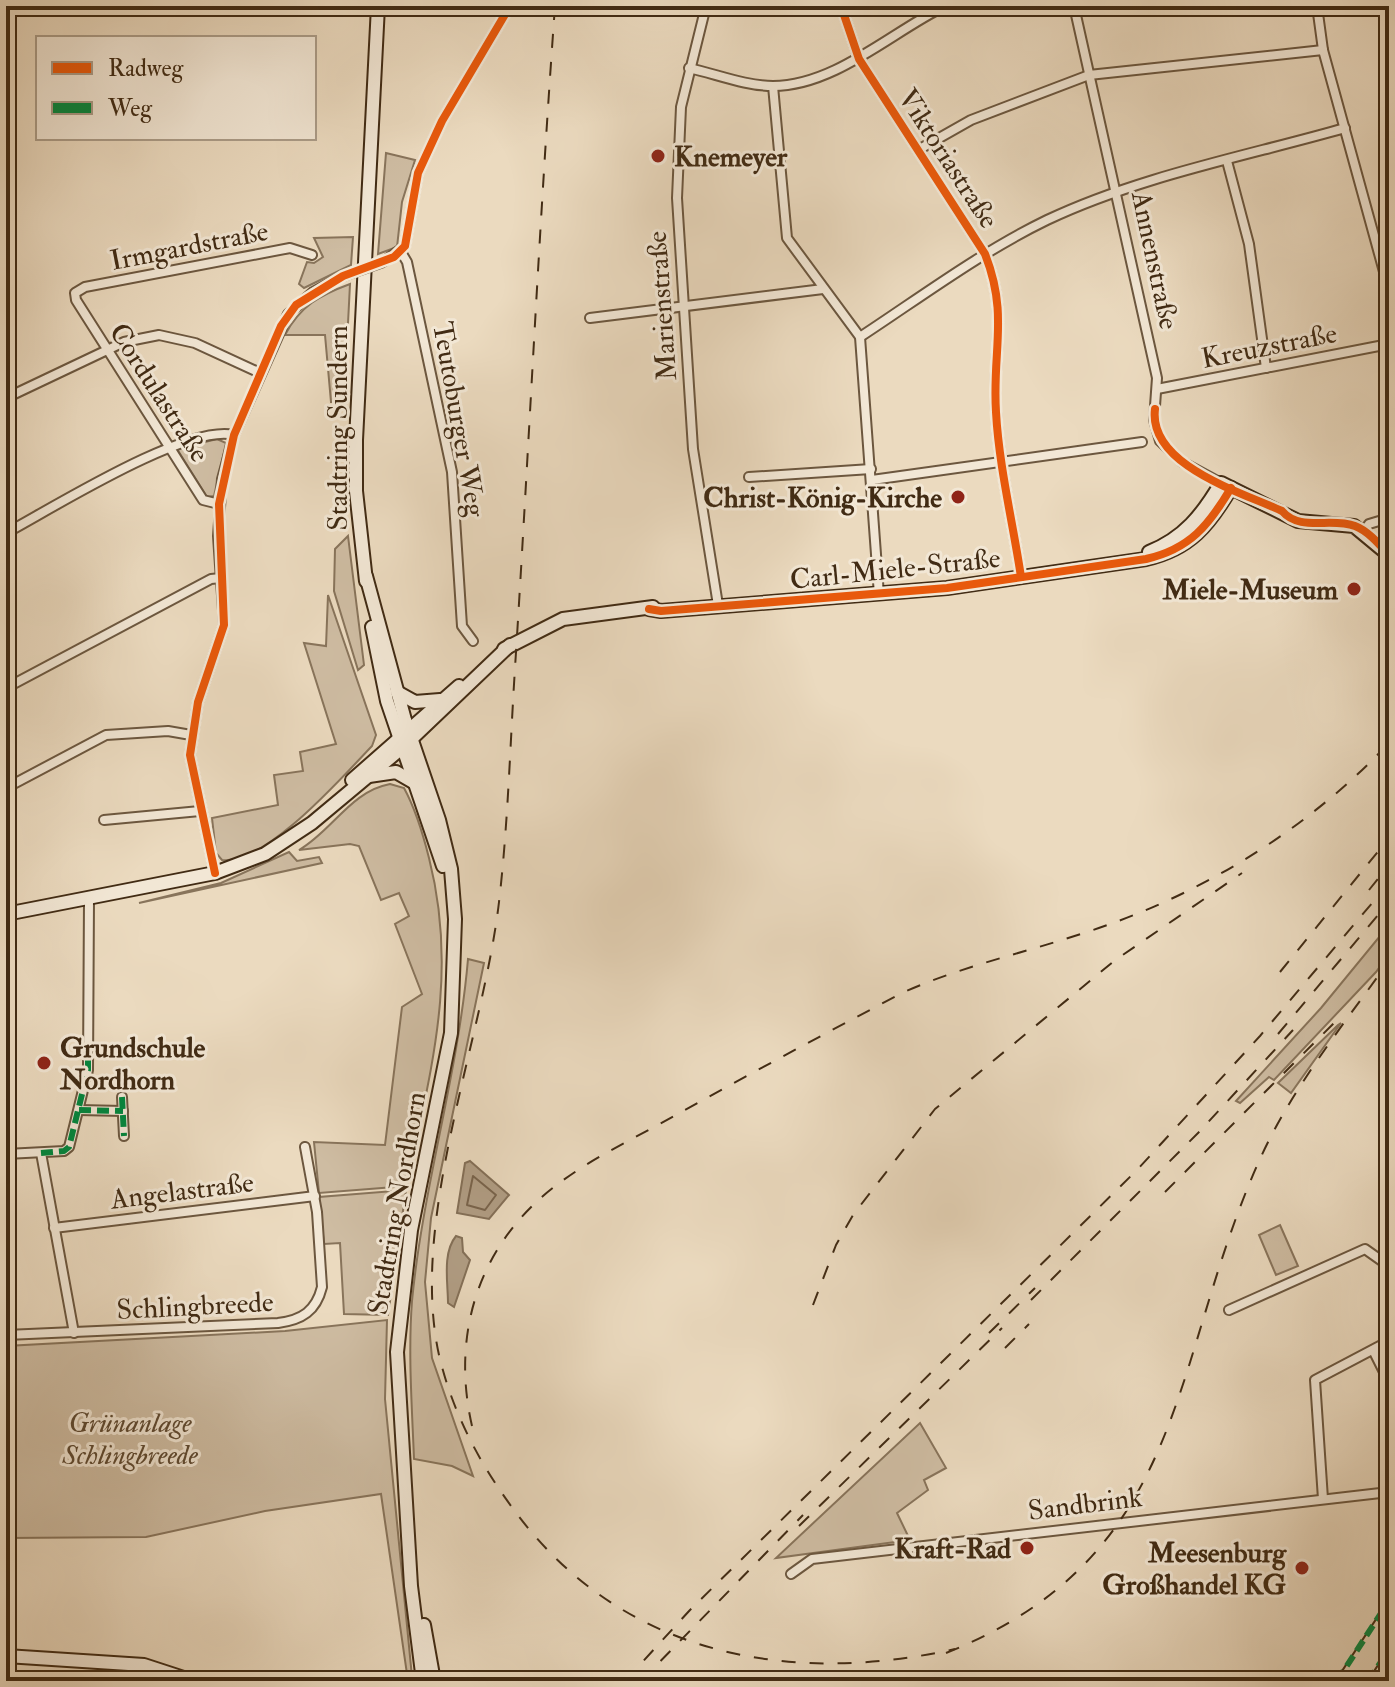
<svg xmlns="http://www.w3.org/2000/svg" width="1395" height="1687" font-family="'IM FELL Double Pica',serif">
<rect width="100%" height="100%" fill="#ebdabf"/>
<filter id="stains"><feTurbulence type="fractalNoise" baseFrequency=".0025" numOctaves="4"/><feColorMatrix values="0 0 0 0 .2 0 0 0 0 .09 0 0 0 0 .02 0 0 0 .5 -.17"/></filter>
<radialGradient id="worn" r=".72"><stop offset=".6" stop-color="#630" stop-opacity="0"/><stop offset="1" stop-color="#630" stop-opacity=".3"/></radialGradient>
<g fill="#cebca2" stroke="#88745b" stroke-width="2">
<path d="M386,153L415,160L402,202L397,247L378,254Z"/>
<path d="M353,237L351,265L304,288L299,284L307,262L314,263L323,257L314,238Z"/>
<path d="M350,284L344,402H331L325,335H285C300,306 320,295 350,284Z"/>
<path d="M217,439L226,443L214,496L207,497L177,449Z"/>
<path d="M348,536L364,665L358,670L334,591L335,549Z"/>
<path d="M328,595L376,735L372,746C343,776 266,865 222,860L216,853L212,818L278,805L274,775L303,771L300,752L336,744L304,643L326,646Z"/>
<path d="M390,784L404,788C416,810 423,834 429,858C459,976 430,1071 407,1186L319,1193L314,1142L385,1145L402,1007L422,994L395,924L409,916L399,893L381,900L359,846L350,844L299,850C332,831 351,791 390,784Z"/>
<path d="M289,852L297,861L319,857L322,863L139,903L221,883Z"/>
<path d="M1389,925V954L1376,972L1274,1080L1269,1077L1240,1103L1236,1101L1321,1008Z"/>
<path d="M468,959L484,963L431,1218L425,1282L432,1358L473,1476L452,1466L414,1459C412,1407 408,1353 412,1301C423,1186 458,1075 468,959Z"/>
<path d="M1341,1023L1291,1093L1278,1083L1338,1025Z"/>
<path d="M406,1190L388,1315L344,1314L340,1243L324,1244L319,1197Z"/>
<path d="M1280,1225L1298,1266L1276,1275L1259,1235Z"/>
<path d="M387,1320L385,1399L412,1677L408,1681L381,1494L265,1511L146,1537L6,1538V1346L285,1331Z"/>
<path d="M920,1423L946,1468L924,1480L928,1490L897,1513L910,1540L776,1558Z"/>
</g>
<g fill="#b19e85" stroke="#847058" stroke-width="2">
<path d="M470,1161L509,1195L489,1219L457,1213L465,1163Z"/>
<path d="M456,1236L462,1238L463,1252L470,1260L454,1307L448,1303C448,1283 442,1253 456,1236Z"/>
</g>
<g fill="none" stroke-linecap="round" stroke-linejoin="round">
<path stroke="#79644c" stroke-width="2" d="M473,1176L496,1195L485,1210L467,1205Z"/>
<g stroke="#6c573f" stroke-width="12">
<g id="street">
<path d="M706,6L681,107L677,198L693,449L718,605"/>
<path d="M841,6L859,59L985,254C1009,315 992,351 996,412C999,467 1013,523 1021,577"/>
<path d="M1074,6L1157,378L1154,420L1160,441L1182,462L1221,483"/>
<path d="M1317,6L1323,50L1389,290"/>
<path d="M689,68C716,74 746,86 773,86C835,86 893,31 945,6"/>
<path d="M773,86L787,238L860,337L879,595"/>
<path d="M918,150L971,120L1089,75L1323,50"/>
<path d="M1227,161L1249,244L1266,368"/>
<path d="M401,252L407,262L452,472L462,626L473,641"/>
<path d="M383,262L405,246L418,173L442,121L510,6"/>
<path d="M590,318L823,289"/>
<path d="M860,337C921,297 981,252 1047,220C1140,176 1247,156 1345,128"/>
<path d="M1157,389L1389,344"/>
<path d="M6,398L124,342L159,335L195,343L260,373"/>
<path d="M749,477L871,469"/>
<path d="M872,480L1142,442"/>
<path d="M219,504L203,500L76,300L75,293L85,287L290,248L312,255"/>
<path d="M1364,531L1369,524L1389,518"/>
<path d="M6,533C51,509 188,423 234,435"/>
<path d="M6,688L211,579L221,578"/>
<path d="M6,788L106,735L168,731L191,735"/>
<path d="M104,820L200,811"/>
<path d="M215,873L190,755L198,702L224,625L218,536L222,479L234,435L288,314L313,292L343,276"/>
<path d="M122,1097L124,1136"/>
<path d="M79,1110L123,1111"/>
<path d="M41,1153L74,1333"/>
<path d="M6,1154L64,1151L69,1147L88,1070L89,900"/>
<path d="M54,1228L315,1196"/>
<path d="M1229,1310L1365,1249L1389,1266"/>
<path d="M6,1335L278,1323C302,1320 316,1311 322,1287L317,1212L305,1147"/>
<path d="M1373,1350L1389,1382"/>
<path d="M1323,1499L1315,1380L1389,1341"/>
<path d="M791,1574L812,1559L1389,1492"/>
</g>
</g>
<g stroke="#412b14" stroke-width="16">
<g id="secondary">
<path d="M1149,552C1184,538 1202,515 1221,483L1298,521L1354,526L1389,555"/>
<path d="M366,576L405,720L439,820L451,869L455,919L451,1033L411,1230L397,1352L411,1586L423,1681"/>
<path d="M366,581L356,491V440L378,6"/>
<path d="M649,609L661,611L947,588L1146,559C1190,549 1209,525 1231,488"/>
<path d="M372,627L387,701L443,866"/>
<path d="M504,649L563,619L653,607"/>
<path d="M397,692L415,702L440,700"/>
<path d="M369,776L396,772L415,783"/>
<path d="M352,780L459,686"/>
<path d="M6,914L215,873L265,854L312,823L403,747L510,645"/>
<path d="M424,1625L434,1681"/>
<path d="M6,1656L144,1665L193,1681"/>
</g>
</g>
<g stroke="#412b14" stroke-width="18">
<g id="primary">
<path d="M1345,1681L1389,1614"/>
<path d="M1358,1681L1389,1634"/>
</g>
</g>
<use href="#street" stroke="#f2e7d5" stroke-width="8"/>
<use href="#secondary" stroke="#f2e7d5" stroke-width="12"/>
<use href="#primary" stroke="#ebdabf" stroke-width="14"/>
<g stroke="#412b14" stroke-width="2" stroke-dasharray="14 14" stroke-linecap="butt">
<path d="M555,6C539,226 529,447 515,668C510,746 508,825 499,902C483,1040 409,1219 439,1355C452,1411 479,1463 514,1510C619,1653 785,1687 955,1649"/>
<path d="M1369,890L1389,865"/>
<path d="M1280,972L1389,838"/>
<path d="M1278,1034L1389,902"/>
<path d="M1165,1192L1339,1018"/>
<path d="M1031,1300L1200,1131L1293,1030"/>
<path d="M813,1305L836,1245L853,1215L935,1109L1114,961L1242,873"/>
<path d="M989,1333L1035,1288"/>
<path d="M1005,1348L1029,1324"/>
<path d="M472,1426C450,1330 481,1239 562,1181C599,1154 643,1134 683,1111C755,1071 828,1032 902,993C962,966 1024,953 1087,932C1201,895 1307,830 1389,743"/>
<path d="M799,1526L1002,1328"/>
<path d="M946,1653C1191,1555 1168,1362 1260,1159C1292,1088 1344,1024 1389,961"/>
<path d="M625,1681L690,1610L1137,1170L1260,1036L1389,883"/>
<path d="M641,1681L803,1515"/>
</g>
<g stroke="#6c573f" stroke-width="12" stroke-linecap="butt">
<path id="street-bridge" d="M343,276L383,262"/>
</g>
<use href="#street-bridge" stroke="#f2e7d5" stroke-width="8"/>
<g stroke="#00873e" stroke-width="6" stroke-dasharray="12 6" stroke-linecap="butt">
<path d="M122,1097L124,1136"/>
<path d="M79,1110L123,1111"/>
<path d="M41,1153L64,1151L69,1147L88,1070V1055"/>
<path d="M1337,1681L1389,1601"/>
<path d="M1368,1681L1389,1650"/>
</g>
<g stroke="#f2e7d5" stroke-width="13">
<g id="cycleway">
<path d="M841,6L859,59L985,254C1009,315 992,351 996,412C999,467 1013,523 1021,577"/>
<path d="M1155,409C1148,465 1241,492 1282,511C1300,532 1331,517 1355,526C1368,531 1379,544 1389,555"/>
<path d="M649,609L661,611L947,588L1146,559C1190,549 1209,525 1231,488"/>
<path d="M215,873L190,755L198,702L224,625L219,504L234,435L281,326L296,305L343,276L394,257L405,246L418,173L442,121L510,6"/>
</g>
</g>
<use href="#cycleway" stroke="#e8590c" stroke-width="8"/>
</g>
<g fill="#8f2418" stroke="#f2e7d5" stroke-width="3">
<circle cx="658" cy="156" r="8"/>
<circle cx="958" cy="497" r="8"/>
<circle cx="1354" cy="589" r="8"/>
<circle cx="44" cy="1063" r="8"/>
<circle cx="1027" cy="1548" r="8"/>
<circle cx="1302" cy="1568" r="8"/>
</g>
<g text-anchor="middle" stroke-width="6" stroke-linejoin="round" paint-order="stroke">
<g font-size="28" font-weight="bold" fill="#412b14" stroke="#f2e7d5" text-anchor="end">
<text x="674" y="166" text-anchor="start">Knemeyer</text>
<text x="942" y="507">Christ-König-Kirche</text>
<text x="1338" y="599">Miele-Museum</text>
<text x="60" y="1057" text-anchor="start">Grundschule<tspan x="60" dy="32">Nordhorn</tspan></text>
<text x="1011" y="1558">Kraft-Rad</text>
<text x="1286" y="1562">Meesenburg<tspan x="1286" dy="32">Großhandel KG</tspan></text>
</g>
<g font-size="28" fill="#412b14" stroke="#f2e7d5">
<text transform="translate(949 158) rotate(57)" y="10">Viktoriastraße</text>
<text transform="translate(189 245) rotate(-11)" y="10">Irmgardstraße</text>
<text transform="translate(1156 260) rotate(78)" y="10">Annenstraße</text>
<text transform="translate(661 306) rotate(-94)" y="10">Marienstraße</text>
<text transform="translate(1269 345) rotate(-11)" y="10">Kreuzstraße</text>
<text transform="translate(160 392) rotate(57)" y="10">Cordulastraße</text>
<text transform="translate(460 419) rotate(80)" y="10">Teutoburger Weg</text>
<text transform="translate(337 428) rotate(-90)" y="10">Stadtring Sundern</text>
<text transform="translate(895 568) rotate(-6)" y="10">Carl-Miele-Straße</text>
<text transform="translate(182 1190) rotate(-7)" y="10">Angelastraße</text>
<text transform="translate(396 1203) rotate(-80)" y="10">Stadtring Nordhorn</text>
<text transform="translate(195 1305) rotate(-3)" y="10">Schlingbreede</text>
<text transform="translate(1085 1503) rotate(-7)" y="10">Sandbrink</text>
</g>
<g font-size="28" font-style="italic" fill="#5d4830" stroke="#f2e7d5">
<text x="130" y="1432">Grünanlage<tspan x="130" dy="32">Schlingbreede</tspan></text>
</g>
</g>
<rect width="1395" height="1687" fill="none" stroke="#ebdabf" stroke-width="32"/>
<rect x="8" y="8" width="1379" height="1671" fill="none" stroke="#412b14" stroke-width="4"/>
<rect x="16" y="16" width="1363" height="1655" fill="none" stroke="#412b14" stroke-width="2"/>
<rect x="36" y="36" width="280" height="104" fill="#f2e7d5" stroke="#ab9c88" stroke-width="2"/>
<rect x="52" y="62" width="40" height="12" fill="#e8590c" stroke="#ab9c88" stroke-width="2"/>
<text x="108" y="76" font-size="24" fill="#412b14">Radweg</text>
<rect x="52" y="102" width="40" height="12" fill="#00873e" stroke="#ab9c88" stroke-width="2"/>
<text x="108" y="116" font-size="24" fill="#412b14">Weg</text>
<rect width="100%" height="100%" filter="url(#stains)"/>
<rect width="100%" height="100%" fill="url(#worn)"/>
</svg>
